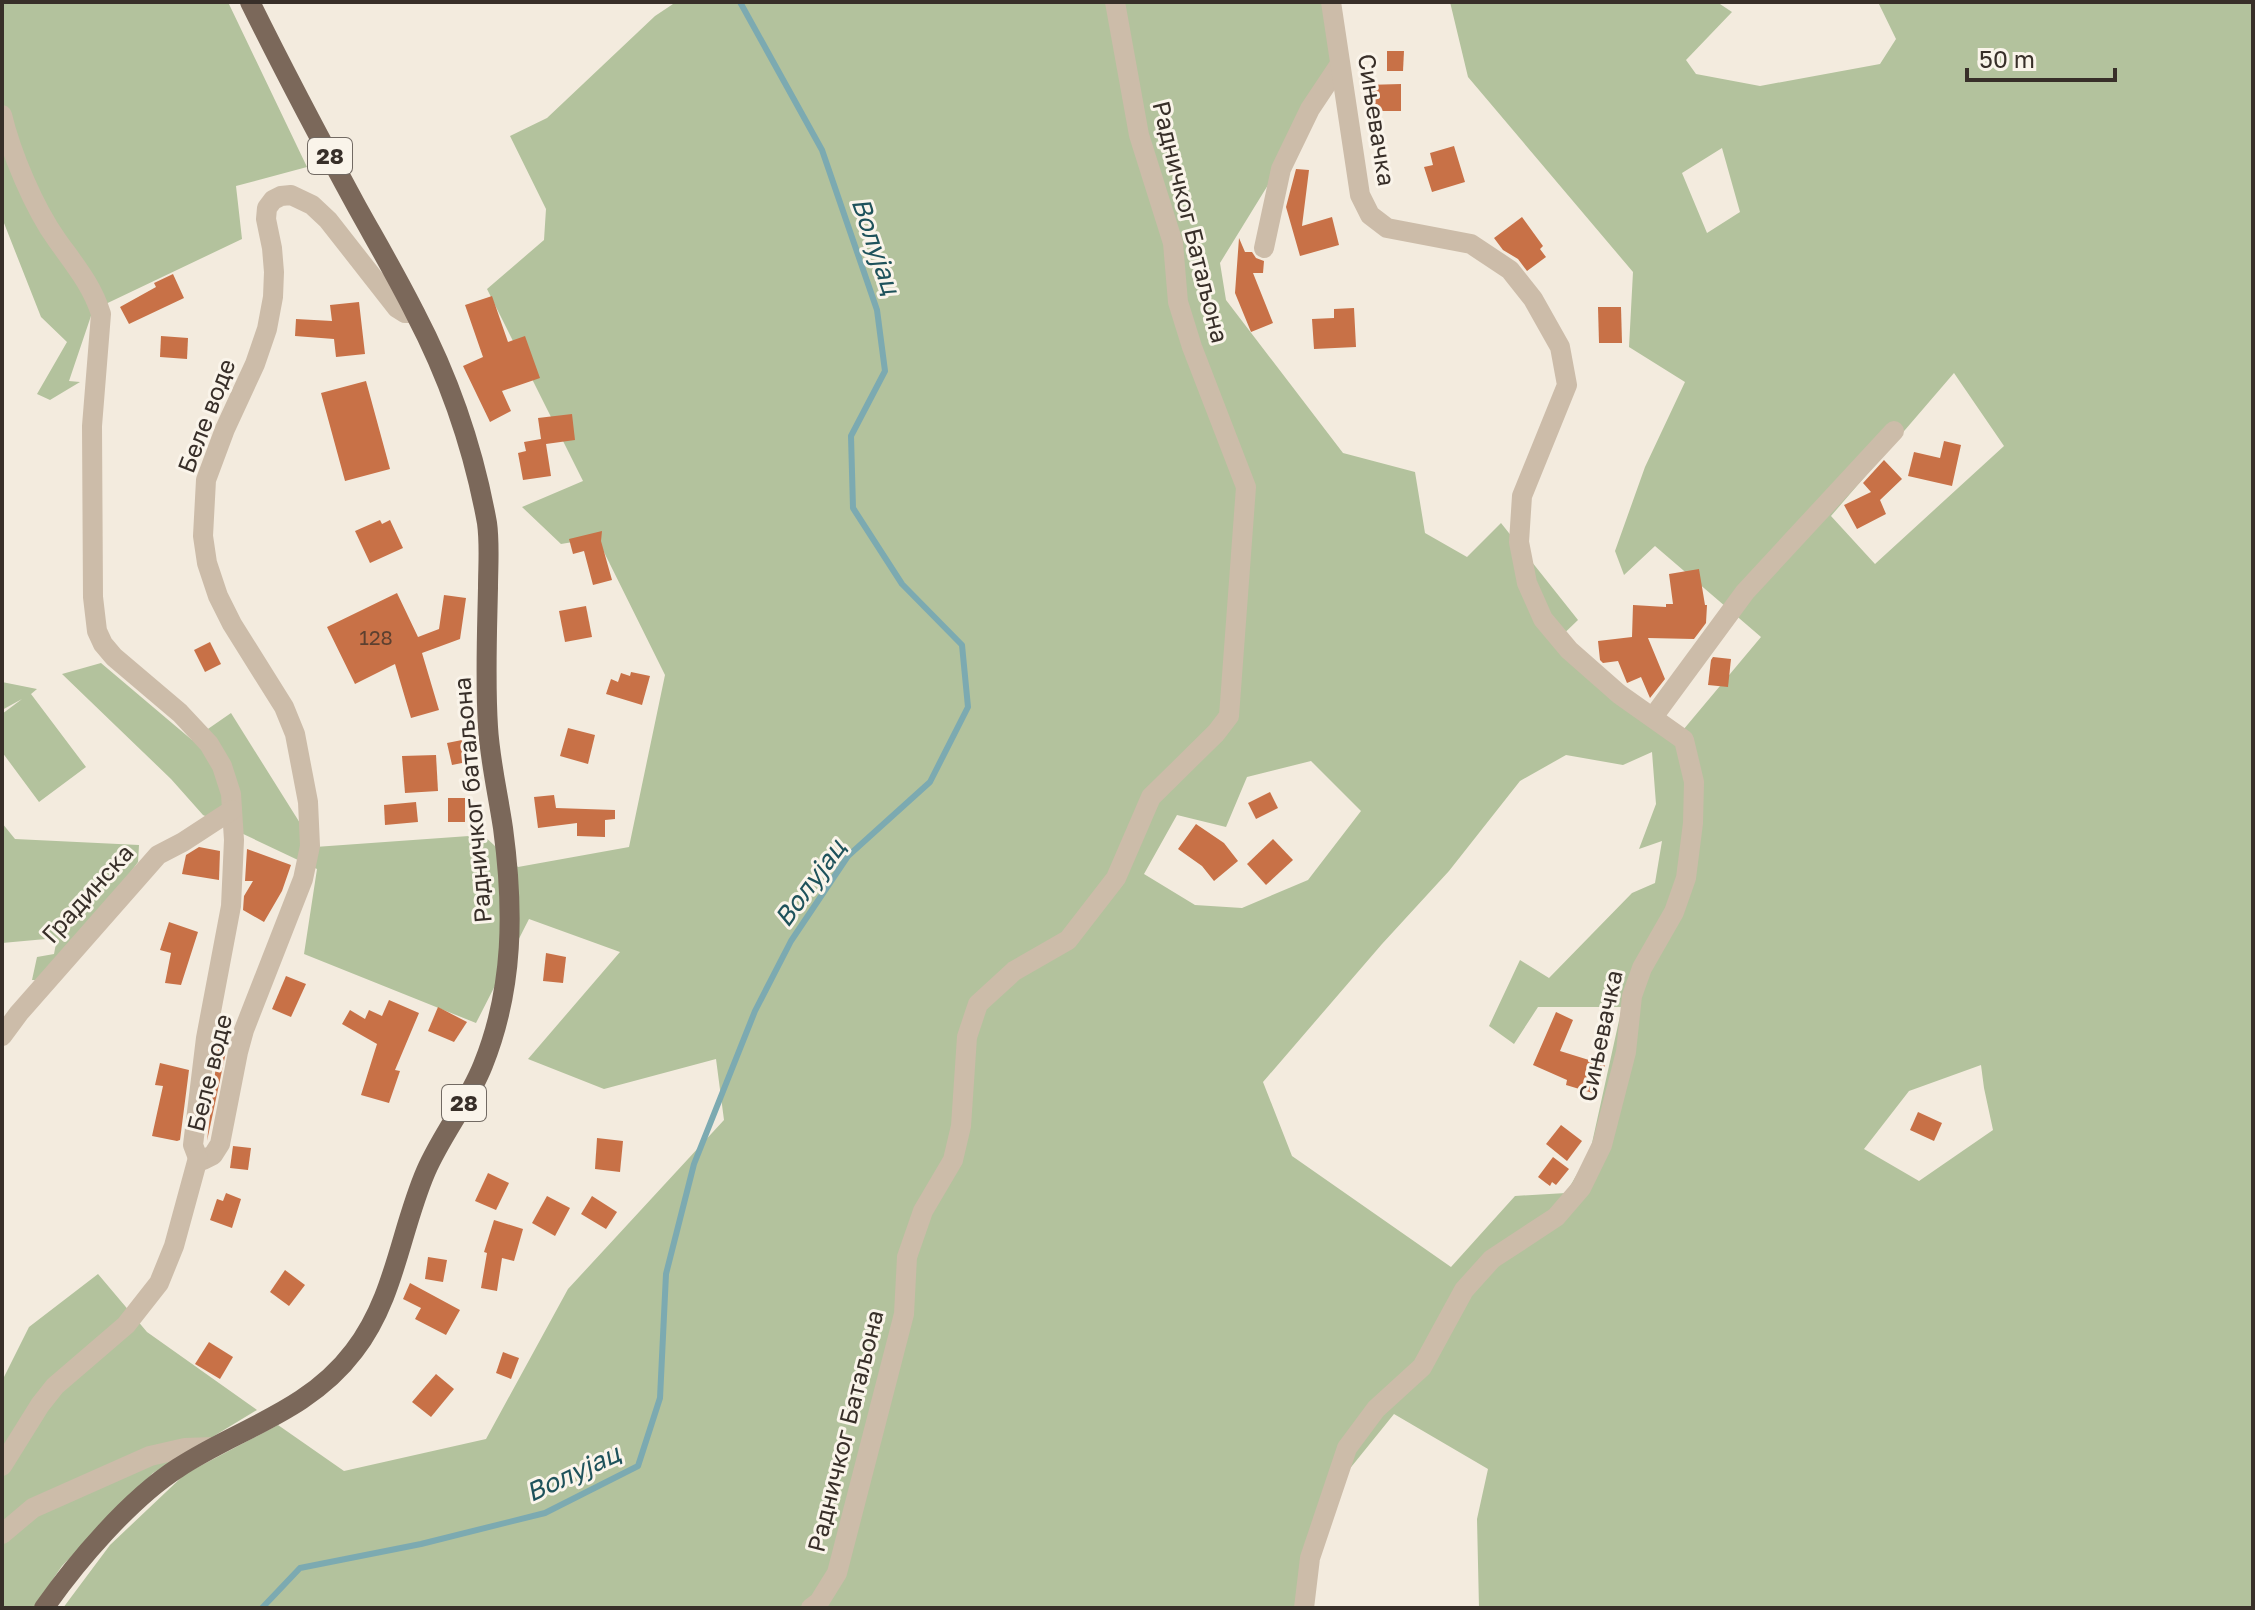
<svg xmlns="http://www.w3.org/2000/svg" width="2255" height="1610" font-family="'Golos Text',sans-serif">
<rect width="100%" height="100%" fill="#f3ebde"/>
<g fill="#b3c29d" fill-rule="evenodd">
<path d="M2,2H228L307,167L236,186L242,239L93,310L69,381L80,382L50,400L37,394L67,342L41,317L2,218Z"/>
<path d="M676,2H1324L1348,55L1220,263L1226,300L1343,453L1415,472L1425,533L1467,557L1501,523L1578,620L1553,644L1673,742L1761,637L1655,546L1624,575L1615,551L1645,467L1685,382L1629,347L1633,272L1468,77L1450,2H1717L1732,12L1686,60L1696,74L1760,86L1880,64L1896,39L1878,2H2253V1608H1479L1477,1519L1488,1469L1394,1414L1318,1508L1296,1608H63L110,1545L185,1474L278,1425L344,1471L486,1439L568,1289L724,1120L716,1059L604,1089L528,1059L620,952L529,919L476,1023L304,954L317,869L203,815L171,779L62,674L101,663L192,740L231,713L315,847L483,835L518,867L629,847L665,675L597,538L561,544L522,507L583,481L487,289L544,240L546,209L510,136L547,118L655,16ZM1722,148L1740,212L1707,233L1682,173ZM1954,373L2004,446L1875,564L1831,516ZM1652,752L1656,804L1639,849L1662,841L1655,883L1632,893L1549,978L1520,960L1489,1026L1514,1044L1538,1007H1622L1590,1152L1566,1193L1515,1196L1451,1267L1292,1156L1263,1082L1382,944L1449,871L1520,781L1566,755L1623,765ZM1311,761L1361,811L1308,880L1242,908L1195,905L1144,874L1177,815L1226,827L1247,777ZM1981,1065L1984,1088L1993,1130L1919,1181L1864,1149L1909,1091Z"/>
<path d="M2,682L37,689L31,694L86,767L39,802L2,752V714L22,699L2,710Z"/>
<path d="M2,823L15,839L139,845L138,862L53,980H32L37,957L54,954L57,938L2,943Z"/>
<path d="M98,1274L147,1332L257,1410L153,1473L62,1566L33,1608H2V1381L29,1327Z"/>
</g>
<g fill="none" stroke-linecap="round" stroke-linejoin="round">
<path stroke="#7caab1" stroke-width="6" d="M262,1608L300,1568L421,1544L545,1513L638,1466L660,1398L666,1274L694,1164L755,1011L791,941L848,856L930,782L968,707L962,645L902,584L853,508L851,436L885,371L877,310L822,150L740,2"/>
</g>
<g fill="#c87147">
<path d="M1387,51H1404L1403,71H1387Z"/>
<path d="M1401,84V111H1366V85Z"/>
<path d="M1454,146L1465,182L1432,192L1424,167L1433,165L1430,153Z"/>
<path d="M1296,169L1309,170L1302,226L1332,217L1339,245L1300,256L1286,207Z"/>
<path d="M1522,217L1543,246L1540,249L1546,257L1527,271L1518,259L1503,250L1494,238Z"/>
<path d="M1239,238L1245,252H1252L1256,258L1264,261L1263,273H1253L1273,323L1251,332L1235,293Z"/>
<path d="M173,274L184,298L129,324L120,307L156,287L154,283Z"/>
<path d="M492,296L508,342L525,336L540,378L502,391L511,411L490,422L463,366L483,357L465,305Z"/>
<path d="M359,302L365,354L336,357L334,339L295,336L296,319L332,321L330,305Z"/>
<path d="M1598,307H1621L1622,343H1599Z"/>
<path d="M1354,308L1356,347L1314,349L1312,319L1334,318V309Z"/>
<path d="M161,336L188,338L187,359L160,357Z"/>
<path d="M366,381L390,469L345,481L321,393Z"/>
<path d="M572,414L575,440L546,444L551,476L523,480L518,453L526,451L524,442L541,439L538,418Z"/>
<path d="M1944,441L1961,445L1952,486L1908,476L1914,452L1940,458Z"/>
<path d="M1884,460L1902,479L1880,500L1886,514L1857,529L1844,505L1871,492L1863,483Z"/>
<path d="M380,520L382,524L390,520L403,548L370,563L355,531Z"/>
<path d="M602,531L601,541L612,580L593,585L584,551L573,554L569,539Z"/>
<path d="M1699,569L1705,605H1707L1706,623L1694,639L1648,638L1665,679L1650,698L1641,677L1627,683L1618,661L1603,663L1600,660L1598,641L1632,637L1633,605L1666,607V604H1673L1669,574Z"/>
<path d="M397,593L418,637L439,629L444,595L466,598L460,639L422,653L439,710L411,718L395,664L355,684L327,627Z"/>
<path d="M586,606L592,637L565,642L559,611Z"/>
<path d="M210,642L221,664L205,672L194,650Z"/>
<path d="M1713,657L1731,659L1728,687L1708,685L1711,660Z"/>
<path d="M631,672L650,676L642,705L606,694L611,679L618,682L621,673L630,676Z"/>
<path d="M568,728L595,735L588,764L560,756Z"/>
<path d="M462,740L467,762L452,765L447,743Z"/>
<path d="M436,755L438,791L405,793L402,756Z"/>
<path d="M1270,792L1278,808L1256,819L1248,803Z"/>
<path d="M554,795L556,808L615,810V819L605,820V837L577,836V823L538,828L534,797Z"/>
<rect x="448" y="798" width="17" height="24"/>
<path d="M416,802L418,822L385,825L384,805Z"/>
<path d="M1196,824L1224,843L1238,861L1214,881L1202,866L1178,849Z"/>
<path d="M1273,839L1293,860L1266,885L1247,864Z"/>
<path d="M199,847L220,851L219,880L182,874L186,855Z"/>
<path d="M247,849L291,865L282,891L264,922L243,910L244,896L253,881H245Z"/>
<path d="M169,922L198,932L181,985L165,983L171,953L160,950Z"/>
<path d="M546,953L566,957L563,983L543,981Z"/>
<path d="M286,976L306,984L291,1017L272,1009Z"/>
<path d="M389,1000L419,1013L395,1070L400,1071L389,1103L361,1095L377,1044L342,1024L350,1010L365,1019L369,1010L382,1016Z"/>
<path d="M438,1007L467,1022L454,1042L428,1031Z"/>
<path d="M1556,1012L1573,1020L1560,1051L1605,1065L1596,1094L1566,1085L1567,1080L1533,1065Z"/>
<path d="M221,1031L230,1033L207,1141L219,1040Z"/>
<path d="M160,1063L189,1070L180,1140L177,1141L152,1136L163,1086L155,1085Z"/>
<path d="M1918,1112L1942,1123L1934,1141L1910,1130Z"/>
<path d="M1561,1125L1582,1141L1567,1161L1546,1144Z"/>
<path d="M597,1138L623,1141L620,1172L595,1169Z"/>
<path d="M233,1146L251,1148L248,1170L230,1168Z"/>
<path d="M1553,1157L1569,1169L1556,1185L1552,1182L1550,1186L1538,1177Z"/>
<path d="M488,1173L509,1183L496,1210L475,1201Z"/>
<path d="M226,1193L241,1199L232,1228L210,1220L217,1199L223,1201Z"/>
<path d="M547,1196L570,1208L555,1236L532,1223Z"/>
<path d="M592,1196L617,1212L606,1229L581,1214Z"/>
<path d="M494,1220L523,1229L514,1261L502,1258L497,1291L481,1288L487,1253L484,1252Z"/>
<path d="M428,1257L447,1260L443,1282L425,1279Z"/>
<path d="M285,1270L305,1285L289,1306L270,1292Z"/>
<path d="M410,1283L460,1310L446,1335L415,1319L421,1308L403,1299Z"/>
<path d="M209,1342L233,1357L220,1379L195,1364Z"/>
<path d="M503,1352L519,1358L511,1379L496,1373Z"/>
<path d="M436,1374L454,1389L431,1417L412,1402Z"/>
</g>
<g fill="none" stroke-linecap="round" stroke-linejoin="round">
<g stroke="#ccbca9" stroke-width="20">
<path d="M2,115C11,153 34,208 57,240C74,264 92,285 101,314L92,426L93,597L97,631L103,644L114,657L180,713L209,744L222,766L231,794L234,840L231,906L206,1038L193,1145L198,1158L203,1160L213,1155L220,1144L238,1052L244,1030L303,879L310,846L308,802L295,734L284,707L232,624L218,596L207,563L203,536L206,480L225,429L255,364L267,329L273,297L274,272L272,248L266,219L267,208L273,200L281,196L291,195L312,205L328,220L397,308L405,313H415"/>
<path d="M1264,248L1281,169L1310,109L1340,64"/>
<path d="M1653,717L1745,592L1894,431"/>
<path d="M2,1036L19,1013L158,855L183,842L232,810"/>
<path d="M2,1466L40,1405L55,1386L126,1325L159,1283L174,1246L198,1158"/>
<path d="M2,1534L33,1508L150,1456L185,1448L214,1447"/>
<path d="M811,1608L819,1602L837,1573L904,1314L907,1257L923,1211L953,1160L961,1126L967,1037L978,1004L1014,971L1068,940L1116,878L1151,797L1216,733L1229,716L1246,487L1192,347L1178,302L1173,243L1139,135L1115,2"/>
<path d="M1304,1608L1310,1558L1347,1448L1376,1409L1422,1367L1464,1290L1492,1259L1556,1217L1581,1188L1602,1145L1626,1052L1632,996L1642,968L1674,912L1686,878L1693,823L1694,782L1684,740L1619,694L1569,650L1543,619L1527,583L1519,542L1522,496L1567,385L1560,347L1533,299L1510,270L1471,244L1387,228L1370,215L1360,195L1331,2"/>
</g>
<path stroke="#7b685a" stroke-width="20" d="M44,1608C77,1561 130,1499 178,1468C239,1428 308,1412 354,1351C395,1298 400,1231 426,1171C442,1134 468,1103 483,1065C514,988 514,909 503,828C498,794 490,761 488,727C485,681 487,634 488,588C488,567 490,544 487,523C474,451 449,378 415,313C397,277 377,243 357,207C320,139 284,71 250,2"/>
</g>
<g text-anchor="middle" stroke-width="6" stroke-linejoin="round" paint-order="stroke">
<g font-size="20" fill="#5c4030">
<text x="376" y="645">128</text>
</g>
<g fill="#faf4ea" stroke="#726a63" stroke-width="2">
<rect x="308" y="138" width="44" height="36" rx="6"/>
<rect x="442" y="1085" width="44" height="36" rx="6"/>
</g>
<g font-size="22" font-weight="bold" fill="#382f29">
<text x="330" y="164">28</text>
<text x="464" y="1111">28</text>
</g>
<g font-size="24" fill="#382f29" stroke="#faf4ea">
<text transform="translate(1376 120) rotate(81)" y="8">Сињевачка</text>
<text transform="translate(1190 222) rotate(76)" y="8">Радничког Батаљона</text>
<text transform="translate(207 416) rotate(-69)" y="8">Беле воде</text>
<text transform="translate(473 800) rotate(-95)" y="8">Радничког батаљона</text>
<text transform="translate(88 894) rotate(-48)" y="8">Градинска</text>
<text transform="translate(1601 1036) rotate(-78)" y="8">Сињевачка</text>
<text transform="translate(210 1073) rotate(-76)" y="8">Беле воде</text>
<text transform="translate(846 1431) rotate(-76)" y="8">Радничког Батаљона</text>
</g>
<g font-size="26" font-style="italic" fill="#1e525b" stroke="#faf4ea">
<text transform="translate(876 246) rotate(71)" y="9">Волујац</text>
<text transform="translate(810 883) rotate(-54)" y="9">Волујац</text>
<text transform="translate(573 1473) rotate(-25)" y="9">Волујац</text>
</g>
</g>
<rect width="2255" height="1610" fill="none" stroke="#382f29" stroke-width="8"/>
<path d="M1967 68v12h148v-12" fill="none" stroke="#382f29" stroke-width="4"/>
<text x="1979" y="68" font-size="24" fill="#382f29" stroke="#faf4ea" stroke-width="6" paint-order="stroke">50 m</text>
</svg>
